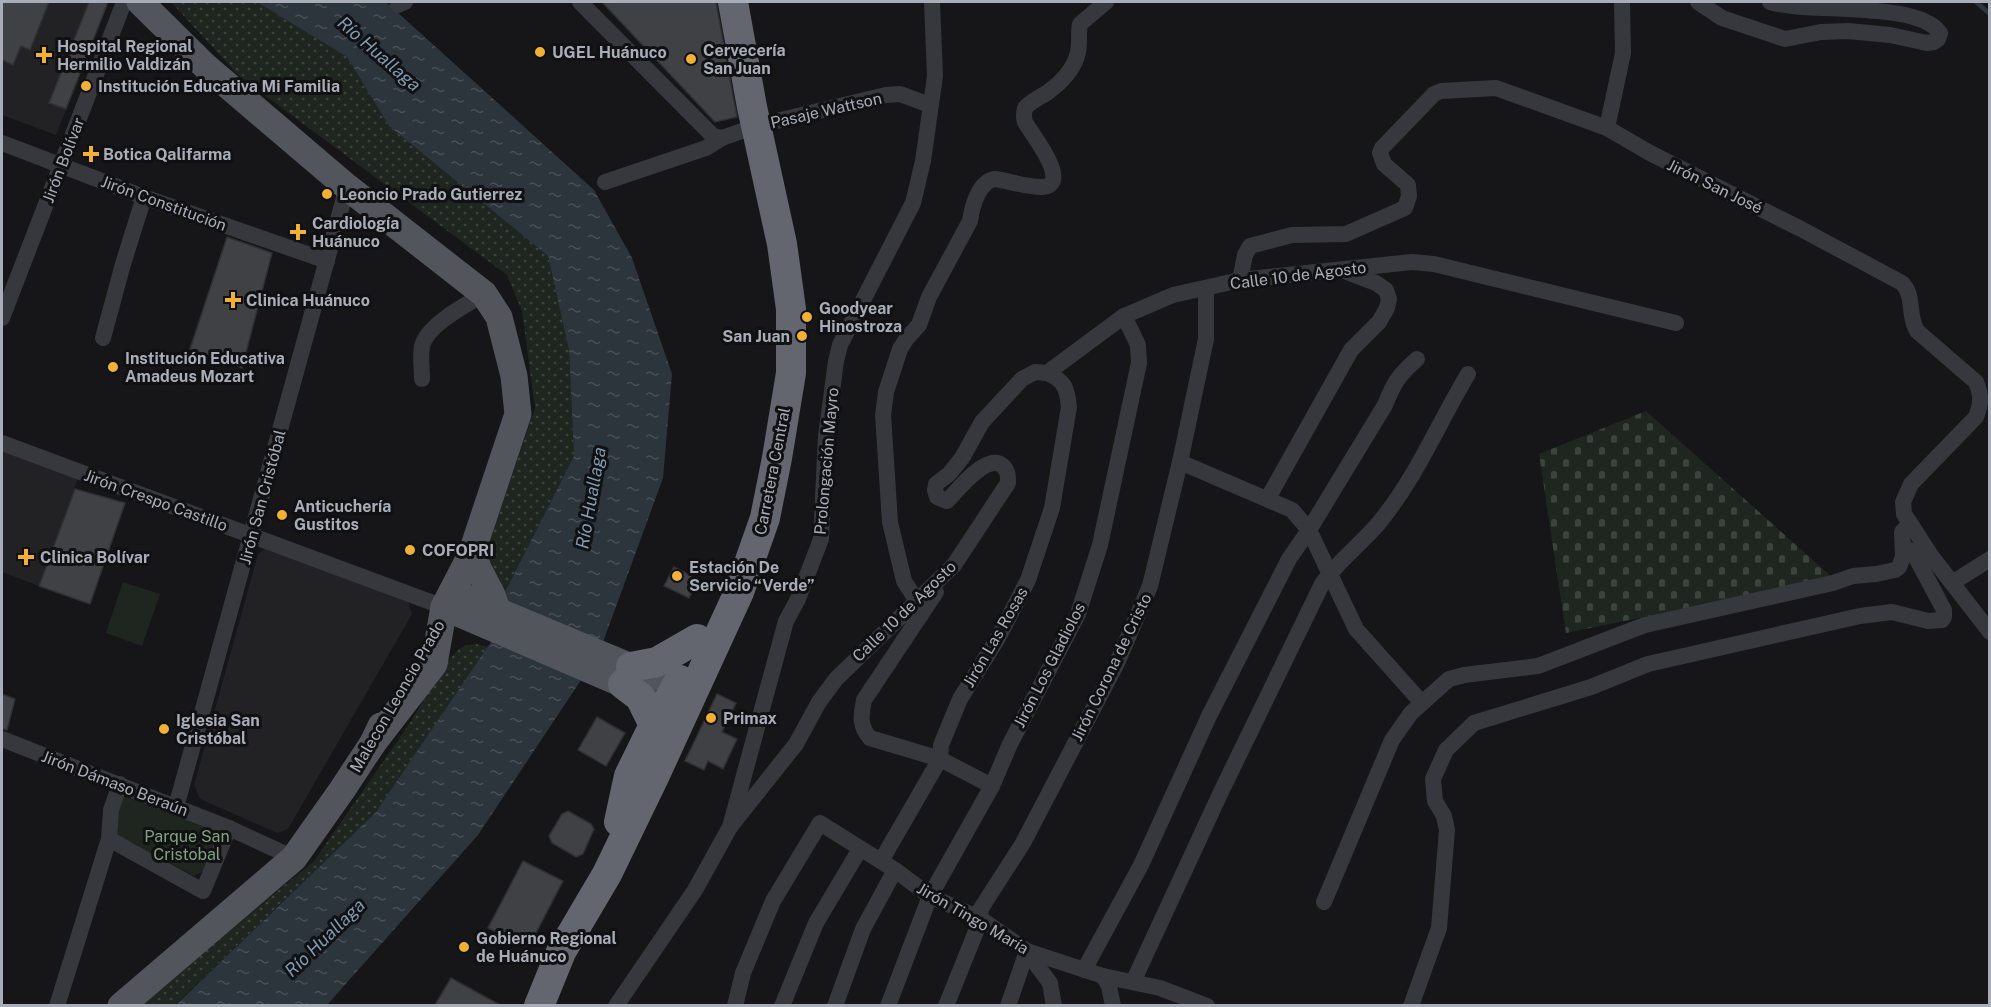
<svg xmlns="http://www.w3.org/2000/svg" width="1991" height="1007" font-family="'Public Sans',sans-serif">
<defs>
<pattern id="cemetery-stones" width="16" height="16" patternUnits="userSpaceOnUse" patternTransform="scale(1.5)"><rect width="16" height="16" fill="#1e261f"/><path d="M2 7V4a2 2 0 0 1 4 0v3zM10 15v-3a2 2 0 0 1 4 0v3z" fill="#3c433d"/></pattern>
<pattern id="garden-dots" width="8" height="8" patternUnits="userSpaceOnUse" patternTransform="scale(1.5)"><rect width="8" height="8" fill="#1e261f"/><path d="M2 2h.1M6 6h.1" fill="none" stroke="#3c433d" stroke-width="1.8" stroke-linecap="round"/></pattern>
<pattern id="water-ripples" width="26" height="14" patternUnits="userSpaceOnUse" patternTransform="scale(1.5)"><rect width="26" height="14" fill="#2c353c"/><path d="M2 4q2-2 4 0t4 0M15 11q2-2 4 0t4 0" fill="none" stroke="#485056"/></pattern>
</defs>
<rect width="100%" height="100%" fill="#161618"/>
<g fill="#222225">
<path d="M2,2H108L56,135L2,115Z"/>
<path d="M2,450L78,478L39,586L2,572Z"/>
<path d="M268,547L408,602L412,614L288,829L277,833L200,799L194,785L258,554Z"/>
</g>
<g fill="#1e261f">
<path d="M123,582L160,594L142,646L106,633Z"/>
<path d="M126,796L212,829L216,837L204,871L194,876L114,833L121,797Z"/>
</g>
<path fill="url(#cemetery-stones)" d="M1646,411L1833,578L1566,633L1539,454Z"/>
<g fill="url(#garden-dots)">
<path d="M171,2H257L347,57L389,126L548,256L569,350L574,456L505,592L488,570L487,550L535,408L522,311L507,275L239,76Z"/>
<path d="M477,644L488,647L376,812L175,1005L138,1006L314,861L412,720L441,668L459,649L467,645Z"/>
</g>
<path fill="url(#water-ripples)" d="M257,2H386L594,190L632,258L672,374L663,478L599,653L478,835L327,1005L175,1006L376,812L499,630L505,592L574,456L569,350L548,256L389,126L347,57Z"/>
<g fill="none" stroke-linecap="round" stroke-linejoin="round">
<path stroke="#2c353c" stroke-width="4.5" d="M1976,2L1990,14"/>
</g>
<g fill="#404145" stroke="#303034" stroke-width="1.5">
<path d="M2,2H49L30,50L21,46L13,65L2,60Z"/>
<path d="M89,2H108L66,109L49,103Z"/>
<path d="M602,2H716L737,117L715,122Z"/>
<path d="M227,237L272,253L242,368L190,349Z"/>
<path d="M75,489L125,503L90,604L39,586Z"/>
<path d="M674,567L698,579L689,598L664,586Z"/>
<path d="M2,694L15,699L7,730L2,729Z"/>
<path d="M717,694L736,703L722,732L737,739L723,769L708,761L704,770L685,761Z"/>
<path d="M597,717L625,733L606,766L578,750Z"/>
<path d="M568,811L591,824L594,829L583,854L576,857L552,843L549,836L562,814Z"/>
<path d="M523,861L563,881L528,948L488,928Z"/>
<path d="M451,978L500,1005H435Z"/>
</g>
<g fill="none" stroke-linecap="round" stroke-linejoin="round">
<g stroke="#37383d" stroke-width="16">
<path d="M580,2L713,136L722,138L756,126L886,95L900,94L930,105"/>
<path d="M1698,2L1722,18L1785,39L1821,32L1848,31L1890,35L1927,43L1934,42L1938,39L1940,33C1917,0 1808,14 1770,2"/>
<path d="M398,5L405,2"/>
<path d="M1607,128L1623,53L1622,2"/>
<path d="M2,143L144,197L327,261"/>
<path d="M605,182L706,148L722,138"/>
<path d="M1240,280L1245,255L1250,246L1292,235L1346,234L1405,208L1409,196L1408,185L1384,164L1380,153L1382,148L1434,94L1441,91L1496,88L1607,128L1650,153L1801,229L1902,283C1915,296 1907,314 1917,331L1976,382C1982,396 1981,404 1976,417L1911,484L1903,502L1904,514L1910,523L1932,557L1990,632"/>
<path d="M2,318L124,2"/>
<path d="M103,338L123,264L144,197"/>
<path d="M422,379C422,369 420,356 422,346C428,324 466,305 484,294"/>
<path d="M2,443L444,607"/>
<path d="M1180,462L1292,510L1309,530L1356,629L1422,703"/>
<path d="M1268,498L1351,350L1379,322L1387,308L1389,299L1386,290L1376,283L1347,272"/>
<path d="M1952,583L1990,559"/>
<path d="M936,592L864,700C861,715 859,726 870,738L940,759L992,786"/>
<path d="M917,601L904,581L890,522L883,415L886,392L900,349L907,338L919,325L929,297L970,221C972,206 979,181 995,179C1009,181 1026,187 1041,187C1075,186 1029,131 1025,122C1023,117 1024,113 1025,108C1032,100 1039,98 1048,92C1061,83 1075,68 1078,52C1080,42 1078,33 1080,24L1106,2"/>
<path d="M2,739L229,828L294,858"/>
<path d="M176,807L347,187"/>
<path d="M730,827L796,744L819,702L836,679L954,565L1008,483C1008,476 1008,471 1003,466C987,452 958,490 947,501L937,497L935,490L936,484L949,474L962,458L982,422L1022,379L1035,372L1047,373L1124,316L1173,295L1240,280L1412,262L1434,264L1676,323"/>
<path d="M109,839L203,891L229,828"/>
<path d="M881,861L940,759L941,745L960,699L998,638L1028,580L1052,508L1069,407C1067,388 1065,381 1047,373"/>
<path d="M1324,902L1392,740L1411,713L1449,679L1464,675L1538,666L1645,625L1833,583L1853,576L1876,574L1895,570L1899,567L1903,557L1902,532L1910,523"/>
<path d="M1027,952L1050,983L1054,1006"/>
<path d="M1084,970L1141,865L1209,716L1289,559L1309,530L1385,405C1394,382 1399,375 1417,359"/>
<path d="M1103,976L1109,986L1113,1006"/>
<path d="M1133,982L1220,794L1322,584C1337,562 1360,545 1378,524C1416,478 1438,424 1468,374"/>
<path d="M57,1006L109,839L111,810L120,784"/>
<path d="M616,1006L695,890L730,827L786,621L798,599L821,539L826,436L836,361L840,345L913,203L923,161L935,76L932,2"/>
<path d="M735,1006L743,973L773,901L820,823L895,870L930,896L981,919L1027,951L1103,976L1160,988L1207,1006"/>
<path d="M782,1006L816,923L860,849"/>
<path d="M835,1006L863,929L895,870"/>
<path d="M888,1006L930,896L992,786L1010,744L1078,614L1100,545L1139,363L1138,345L1124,316"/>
<path d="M946,1006L981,919L980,910L1023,843L1117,663L1150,586L1180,462L1206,339V289"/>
<path d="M1008,1006L1027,951"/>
<path d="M1411,1006L1439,928L1447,830L1444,816L1435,801L1433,779L1446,750L1474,723L1591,687L1648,664L1860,616L1892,612L1928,621L1942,620L1944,617V610L1913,552L1903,547"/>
</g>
<g stroke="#53555c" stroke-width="27">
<path d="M140,2L205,66L347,187L484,294L499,317L514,376L518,414L471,555L444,607L434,664L373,743"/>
<path d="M471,555L492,595L497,610"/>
<path d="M452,592L631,667L679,684L687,702"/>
<path d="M444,607L623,684L643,695"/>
<path d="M121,1006L294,858L342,790L373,743L381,726"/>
</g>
<g stroke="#63666e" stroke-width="30">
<path d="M631,667L657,662L697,639"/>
<path d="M623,684L640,697L654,725"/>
<path d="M619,822L629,776L654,725L680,680"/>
<path d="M539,1006L561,952L607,874L654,777L739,592L765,518L777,458L791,373V309L782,244L752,107L733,2"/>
</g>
</g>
<g fill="#f2b134" stroke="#111113" stroke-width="2">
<circle cx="540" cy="52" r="6"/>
<path d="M41 46h6v6h6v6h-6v6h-6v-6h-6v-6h6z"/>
<circle cx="691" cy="59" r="6"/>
<circle cx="86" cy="86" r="6"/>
<path d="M88 145h6v6h6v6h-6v6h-6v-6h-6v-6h6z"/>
<circle cx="327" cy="194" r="6"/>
<path d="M295 223h6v6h6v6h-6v6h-6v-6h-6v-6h6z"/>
<path d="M230 291h6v6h6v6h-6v6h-6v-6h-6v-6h6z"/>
<circle cx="807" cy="317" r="6"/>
<circle cx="802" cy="336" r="6"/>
<circle cx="113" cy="367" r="6"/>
<circle cx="282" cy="515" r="6"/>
<circle cx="410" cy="550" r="6"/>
<path d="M23 548h6v6h6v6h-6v6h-6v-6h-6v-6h6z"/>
<circle cx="677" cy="576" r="6"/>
<circle cx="711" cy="718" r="6"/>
<circle cx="164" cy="729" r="6"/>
<circle cx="464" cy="947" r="6"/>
</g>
<g text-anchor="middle" stroke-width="6" stroke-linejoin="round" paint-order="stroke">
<g font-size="16" font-weight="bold" fill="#a8adb8" stroke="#111113" text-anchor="start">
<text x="57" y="52">Hospital Regional<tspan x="57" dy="18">Hermilio Valdizán</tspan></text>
<text x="703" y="56">Cervecería<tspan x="703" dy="18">San Juan</tspan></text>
<text x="552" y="58">UGEL Huánuco</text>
<text x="98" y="92">Institución Educativa Mi Familia</text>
<text x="103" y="160">Botica Qalifarma</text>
<text x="339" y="200">Leoncio Prado Gutierrez</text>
<text x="312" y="229">Cardiología<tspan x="312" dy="18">Huánuco</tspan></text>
<text x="246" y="306">Clinica Huánuco</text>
<text x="819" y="314">Goodyear<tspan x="819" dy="18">Hinostroza</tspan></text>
<text x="790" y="342" text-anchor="end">San Juan</text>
<text x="125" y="364">Institución Educativa<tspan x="125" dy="18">Amadeus Mozart</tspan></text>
<text x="294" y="512">Anticuchería<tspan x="294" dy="18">Gustitos</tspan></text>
<text x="422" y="556">COFOPRI</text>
<text x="40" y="563">Clinica Bolívar</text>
<text x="689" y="573">Estación De<tspan x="689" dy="18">Servicio “Verde”</tspan></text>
<text x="723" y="724">Primax</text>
<text x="176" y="726">Iglesia San<tspan x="176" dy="18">Cristóbal</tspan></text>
<text x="476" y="944">Gobierno Regional<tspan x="476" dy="18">de Huánuco</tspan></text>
</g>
<g font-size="16" fill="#a8adb8" stroke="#111113">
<text transform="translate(826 110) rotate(-13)" y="6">Pasaje Wattson</text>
<text transform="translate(63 160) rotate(-69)" y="6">Jirón Bolívar</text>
<text transform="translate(1715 186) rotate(26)" y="6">Jirón San José</text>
<text transform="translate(164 203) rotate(20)" y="6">Jirón Constitución</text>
<text transform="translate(1298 275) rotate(-7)" y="6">Calle 10 de Agosto</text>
<text transform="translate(826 461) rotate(-85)" y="6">Prolongación Mayro</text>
<text transform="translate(772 471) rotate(-79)" y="6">Carretera Central</text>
<text transform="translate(262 497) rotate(-75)" y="6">Jirón San Cristóbal</text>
<text transform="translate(156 500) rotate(20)" y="6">Jirón Crespo Castillo</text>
<text transform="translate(904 611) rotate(-44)" y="6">Calle 10 de Agosto</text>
<text transform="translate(995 637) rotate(-60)" y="6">Jirón Las Rosas</text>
<text transform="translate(1049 665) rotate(-63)" y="6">Jirón Los Gladiolos</text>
<text transform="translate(1111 667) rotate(-64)" y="6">Jirón Corona de Cristo</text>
<text transform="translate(397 696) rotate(-60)" y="6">Malecon Leoncio Prado</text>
<text transform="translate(115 783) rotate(21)" y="6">Jirón Dámaso Beraún</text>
<text transform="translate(973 918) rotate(30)" y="6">Jirón Tingo María</text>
</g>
<g font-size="16" fill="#7fa381" stroke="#111113">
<text x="187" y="842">Parque San<tspan x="187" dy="18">Cristobal</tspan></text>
</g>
<g font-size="18" font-style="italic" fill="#7f9bb3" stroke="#111113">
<text transform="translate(379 54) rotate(41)" y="6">Río Huallaga</text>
<text transform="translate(591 498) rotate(-80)" y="6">Río Huallaga</text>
<text transform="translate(325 938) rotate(-44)" y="6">Río Huallaga</text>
</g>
</g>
<rect width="1991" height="1007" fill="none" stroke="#a8adb8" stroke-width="6"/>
</svg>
